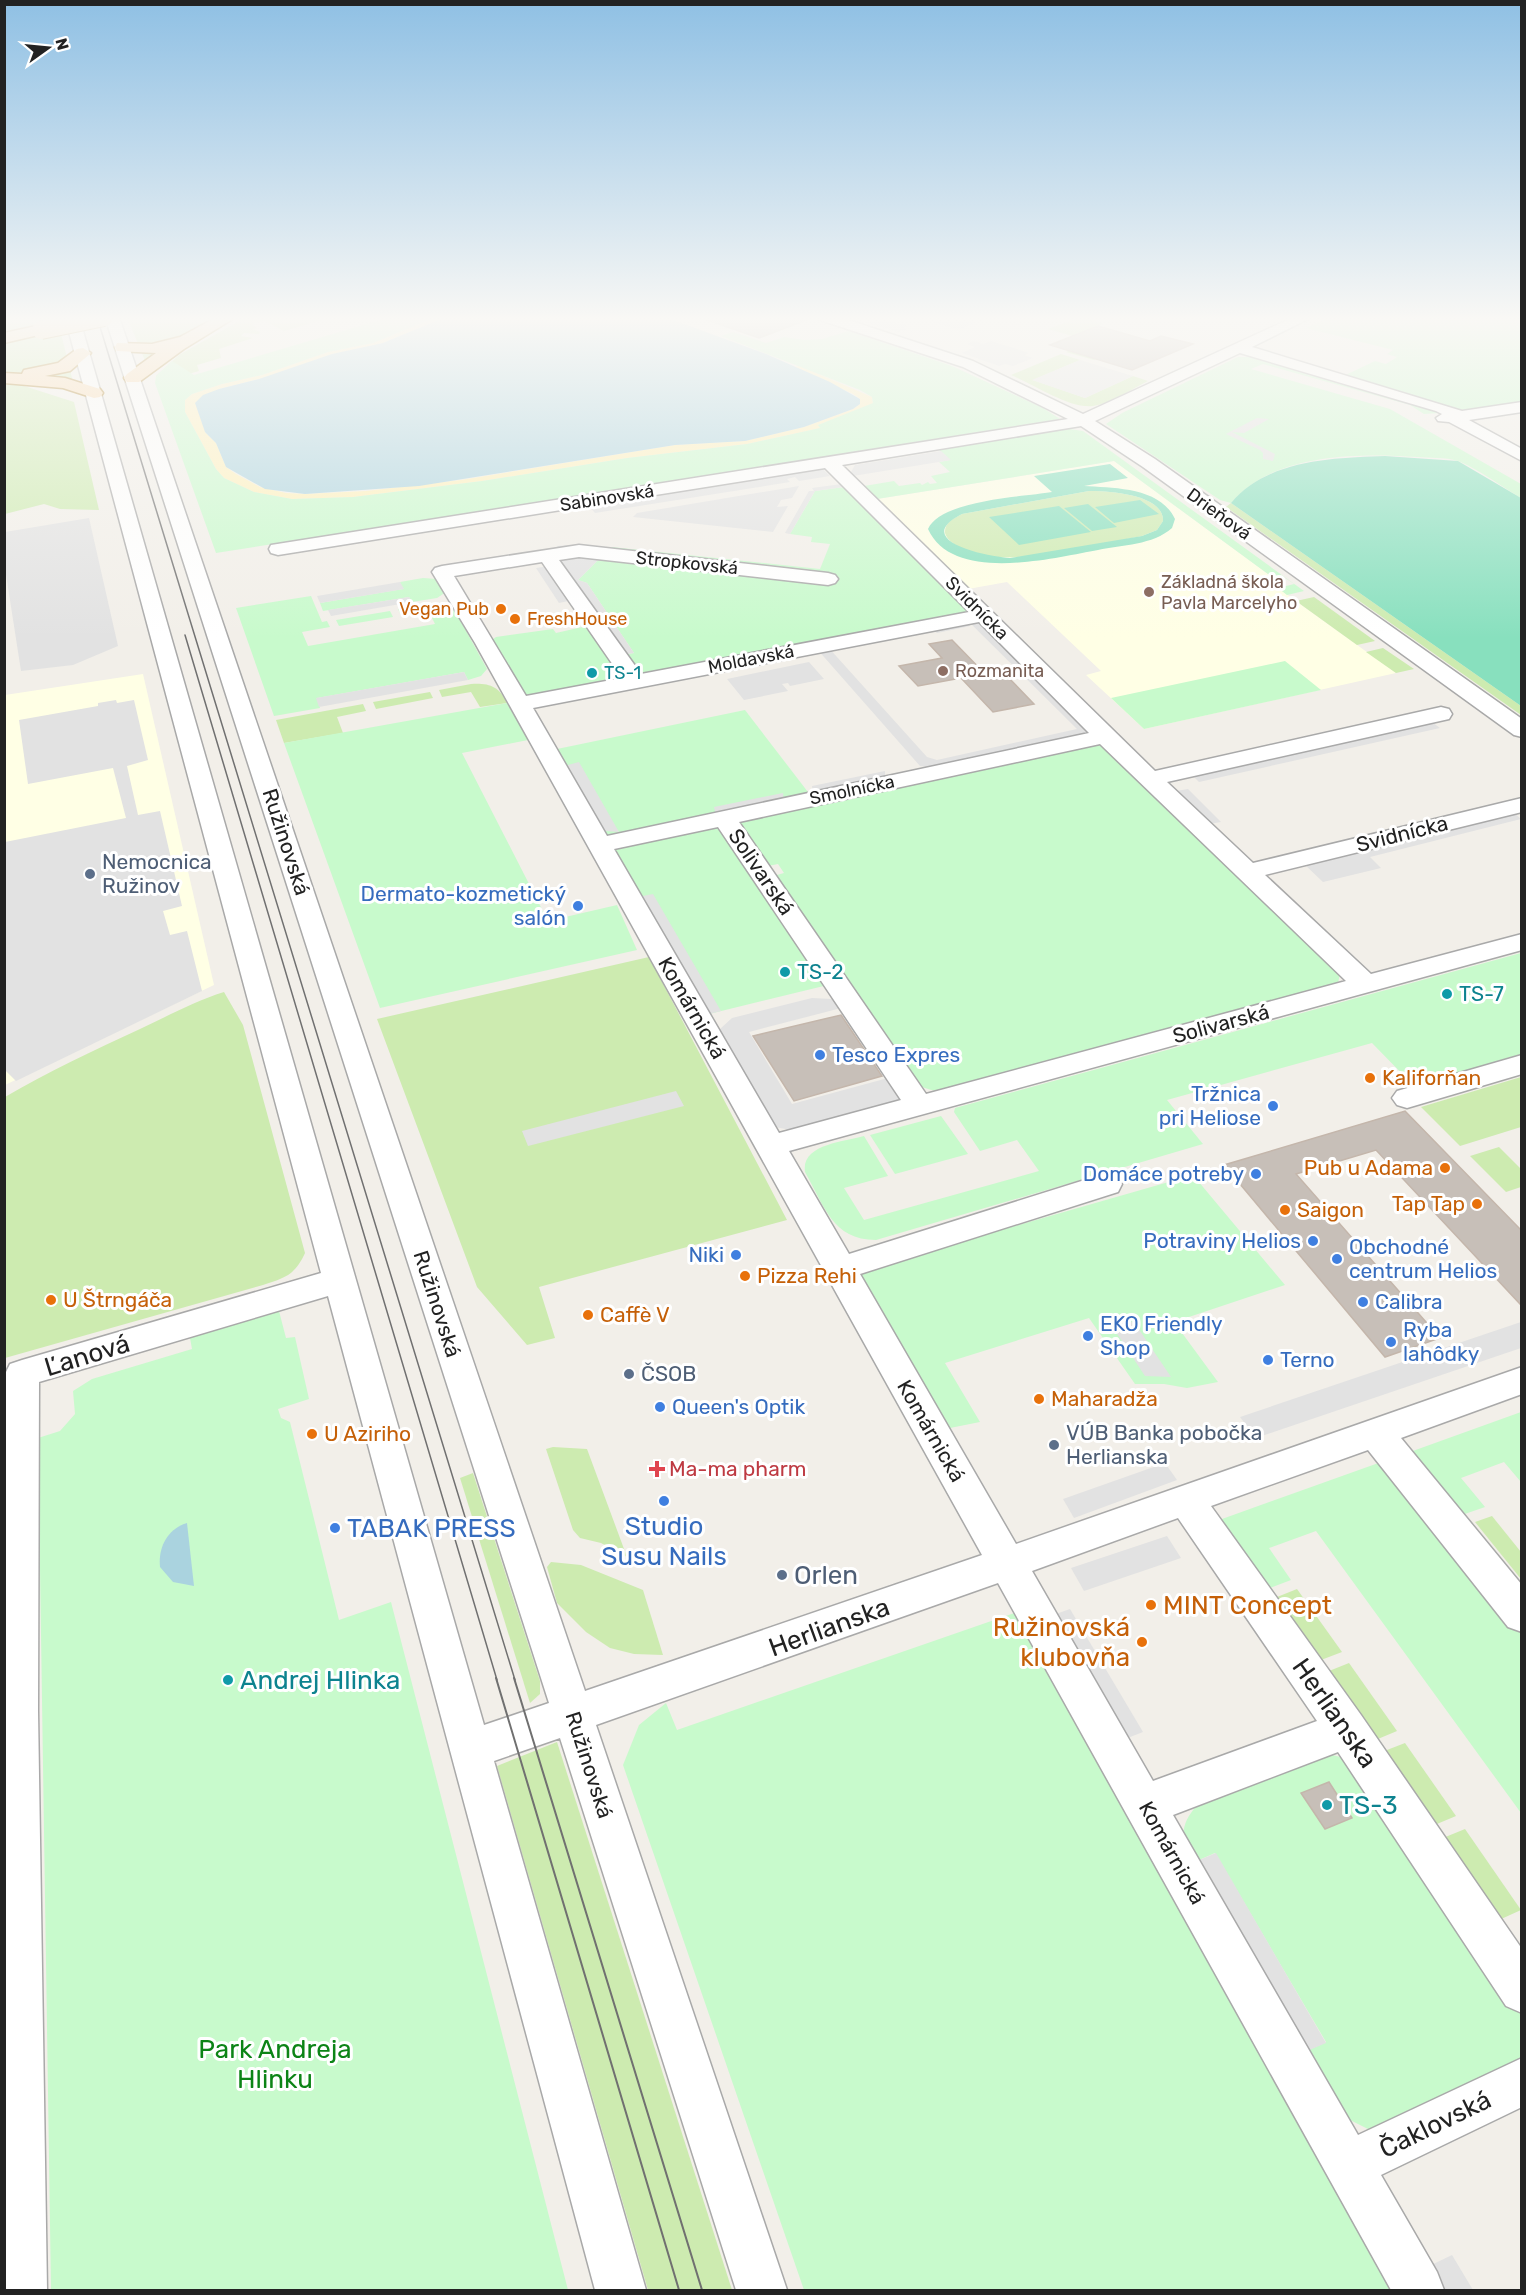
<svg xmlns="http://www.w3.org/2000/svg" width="1526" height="2295" font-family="Rubik,sans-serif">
<rect width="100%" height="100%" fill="#f2efe9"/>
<g fill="#ffffe5">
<path d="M1114,461L1272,577L1266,579L1278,588L1396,673L1144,729L1086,675L1101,671L1007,582L968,589L877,499Z"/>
<path d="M143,674L214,985L5,1085V695Z"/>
</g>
<g fill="#cdebb0">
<path d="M4,317H57L73,382L5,376Z"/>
<path d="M127,317H226L146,363Z"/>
<path d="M246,317H315L322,320L284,331L265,321L251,324L257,328L253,329L260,332L259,334L244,333L241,336L253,338L219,349L221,358L197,365L199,371L160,382L156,376L179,355Z"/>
<path d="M1080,317L1103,323L1081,333L1124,346L1094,360L1066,352L1090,341L1048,329Z"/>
<path d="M1061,354L1080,360L1033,380L1085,398L1133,376L1148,381C1132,389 1111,403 1093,406C1070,409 1033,384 1011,375Z"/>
<path d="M5,384L21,385L74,402L99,510L60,509L44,504L5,514Z"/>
<path d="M1089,491C1108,491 1164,494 1163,521L1157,530L1142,536C1094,545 1004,571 961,548C955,545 947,540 945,533C944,522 955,518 962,514Z"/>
<path d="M1231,503L1521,706V715L1226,507Z"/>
<path d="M1314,597L1375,641L1357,645L1296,601Z"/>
<path d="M1383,648L1414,669L1396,673L1366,652Z"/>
<path d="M471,684C489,683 499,686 507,703L480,707L471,692L442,697L439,690Z"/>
<path d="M430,692L433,698L376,709L373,702Z"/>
<path d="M363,704L366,711L337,717L343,733L284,743L276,720Z"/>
<path d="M649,957L787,1220L539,1287L555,1338L527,1345L477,1287L377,1019Z"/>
<path d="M224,992L243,1025L305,1253C295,1275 285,1278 263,1285L5,1358V1097C48,1072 94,1050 140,1029C168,1016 195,1001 224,992Z"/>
<path d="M1521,1077V1127L1460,1146L1421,1107Z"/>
<path d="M1499,1147L1521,1169V1187L1506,1192L1470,1156Z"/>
<path d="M553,1447L587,1449L627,1557L601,1543L580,1538L573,1530L546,1449Z"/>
<path d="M473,1473L540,1681V1694L530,1703L460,1478Z"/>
<path d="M1492,1516L1521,1552V1579L1475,1522Z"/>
<path d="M551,1562L581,1565L643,1590L663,1655L634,1654L610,1648L586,1632L557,1603L547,1567Z"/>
<path d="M1297,1589L1342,1652L1321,1660L1277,1597Z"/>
<path d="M1349,1663L1397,1731L1366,1744L1319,1675Z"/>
<path d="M557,1742L732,2290H648L497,1766Z"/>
<path d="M1405,1743L1456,1816L1425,1829L1374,1755Z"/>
<path d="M1465,1829L1521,1910L1499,1920L1443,1838Z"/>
</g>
<path fill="#fff1ba" d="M445,317H455L436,321L383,343L259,379L219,389L205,432L216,443L226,467L236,474L260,487L286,493L305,494L366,491L461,480L675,445L745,441L804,427L853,409L860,404V399L853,394L793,367L800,366L872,397L873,404L818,425L821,428L747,444L627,458L482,481L353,497L292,499L254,492L224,478L216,469L185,412V400L192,394L222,384L262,375L328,352L373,343L431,319Z"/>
<g fill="#c8facc">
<path d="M390,317H445L431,319L373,343L328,352L262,375L222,384L192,394L185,400V412L216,469L224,478L254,492L292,499L353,497L482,481L627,458L747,444L820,428L818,425L873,403L872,397L860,390L721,336L733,332L766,343L784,337L805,340L822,339L849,331L952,366L1043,408L1060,419L216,553L155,383L156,376L172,361L194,375Z"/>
<path d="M1329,317H1381L1390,320L1399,317H1521V403L1467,411L1424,414L1410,405L1263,364L1251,369L1390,409L1521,484V498C1506,489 1473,466 1458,461C1445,457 1430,458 1417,457C1357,453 1273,453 1231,503L1220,500L1106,424L1122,413L1238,357H1251L1335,380L1375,361L1386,364L1397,357L1387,354L1393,350L1306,328Z"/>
<path d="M1069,429L1083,431L1304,591L1287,595L1278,588L1294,584L1281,575L1272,577L1114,461L877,499L864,486L894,481L899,486L920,483L922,485L928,482L930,484L937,483L931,476L950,472L939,462L950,460L939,450Z"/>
<path d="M844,487L974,615L638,679L621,655L634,653L587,583L578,580L597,561L609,557L612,547L820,569L830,544L811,542L812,537L790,534L815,491Z"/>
<path d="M423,578L437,579L446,592L437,598L412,602L409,597L323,611L320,603L403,589L400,582Z"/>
<path d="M311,596L322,622L327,621L330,627L302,632L308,646L435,624L428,610L401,615L398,609L437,604L453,607L487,669L481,676L468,680L464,672L317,698L320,708L274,716L236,608Z"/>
<path d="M390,611L393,617L339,626L336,620Z"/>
<path d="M591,625L629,680L521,701L488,643L496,637L553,629L556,633Z"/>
<path d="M1285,661L1321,690L1144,729L1111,698Z"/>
<path d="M507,703L528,740L462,753L548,921L617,905L637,950L380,1008L284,743Z"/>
<path d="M745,710L811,796L607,838L557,749Z"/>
<path d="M1091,744L1108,747L1340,974L1338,983L1328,989L938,1091C917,1089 909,1077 895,1062L905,1059L869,1024L770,877L784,873L778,864L763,867L736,827L740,820L866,794L920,779L924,782Z"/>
<path d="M721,821L832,984L705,1015L608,846Z"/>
<path d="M1521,953V1054L1414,1086L1372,1043L1167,1100L1203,1144L876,1240C832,1240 824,1205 805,1172C801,1144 844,1142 864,1136L888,1176L844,1188L864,1220L1039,1171L1017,1140L980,1151L954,1112L955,1108Z"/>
<path d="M941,1116L968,1154L895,1174L870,1135Z"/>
<path d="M1193,1175L1285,1285L1174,1322L1218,1382L1187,1388L1164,1384H1135L1089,1318L945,1363L980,1422L945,1429L854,1272Z"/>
<path d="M279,1311L286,1338L295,1337L309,1399L278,1409L281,1418L290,1422L339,1620L391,1602L568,2290H51L38,1438L60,1431L75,1414L73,1391L92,1379L192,1349L190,1338Z"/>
<path d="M1521,1412V1482L1504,1462L1461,1478L1485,1507L1459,1516L1410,1452Z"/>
<path d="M1384,1461L1521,1619V1813L1316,1531L1269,1548L1291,1580L1262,1591L1222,1526V1519Z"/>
<path d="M1020,1611L1404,2290H804L623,1765L639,1725L666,1703L677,1730Z"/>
<path d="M1328,1754L1349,1759L1522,2010V2064L1387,2131L1368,2129L1346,2118L1300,2054L1326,2042L1215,1853L1192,1863C1182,1837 1178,1828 1197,1805Z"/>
</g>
<g fill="#88e0be" fill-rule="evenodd">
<path d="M1385,456L1458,461L1521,498V706L1231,503C1268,459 1333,458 1385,456Z"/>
<path d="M1110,464L1128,478L1084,486C1114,488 1160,487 1175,519L1172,528C1153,545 1122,545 1098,550C1053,558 953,584 928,529C941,500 1022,497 1052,492L1034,476ZM1089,491C1108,491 1164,494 1163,521L1157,530L1142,536L1010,558C989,557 909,541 962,514Z"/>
<path d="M1140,500L1159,514L1114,523L1095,507Z"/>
<path d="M1088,504L1117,527L1092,531L1064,508Z"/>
<path d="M1059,506L1091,532L1019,545L989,517Z"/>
</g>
<g fill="#e2e2e2">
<path d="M848,317H878L908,326L905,327L907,329L898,332Z"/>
<path d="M916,317H970L982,320L958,330Z"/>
<path d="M974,341L983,344L991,341L1029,353L1025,355L1033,358L1013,366L1005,364L999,366L962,353L975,347L967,344Z"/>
<path d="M1080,360L1133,376L1085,398L1032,380Z"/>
<path d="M1257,418L1269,419L1244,433L1232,432L1275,454L1273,461L1263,459V453L1260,450L1226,434Z"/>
<path d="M941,451L951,460L853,476L851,472L855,465Z"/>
<path d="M821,467L830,476L799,481L795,477L787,479L790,482L595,513L588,505Z"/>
<path d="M842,484L844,487L815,491L790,534L785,533L809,491H814L812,488Z"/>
<path d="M799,486L792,498L781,500L777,507L788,506L773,532L633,517L637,513Z"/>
<path d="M89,518L118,646L73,665L21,671L5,568V532Z"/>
<path d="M569,545L612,548L609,557L597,561L578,580L587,583L634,653L621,655L550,556L560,552L557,546Z"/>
<path d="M550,566L573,600L559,603L536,568Z"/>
<path d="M400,582L404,589L320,603L317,596Z"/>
<path d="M409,597L412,602L331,616L328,610Z"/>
<path d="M982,617L1095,734L936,768L920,766L817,649L828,647L927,757L937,760L1077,729L968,621L970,626L937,633L929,627Z"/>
<path d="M809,662L824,679L790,686L788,683L782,684L788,691L744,700L727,679Z"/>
<path d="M464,672L468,680L319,707L316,698Z"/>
<path d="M116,700L117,703L134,700L148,760L127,766L138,815L160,811L182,906L163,911L170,935L187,931L202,991L16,1081L4,1069L5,842L126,818L113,768L28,784L19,720L98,706V703Z"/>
<path d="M1429,720L1440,728L1199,782L1190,773Z"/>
<path d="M579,762L619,832L606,831L596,824L564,766Z"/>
<path d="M885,771V780L813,795L812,786Z"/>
<path d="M1188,789L1221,822L1209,824L1176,791Z"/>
<path d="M783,793L784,802L716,816L714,807Z"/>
<path d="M1513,812L1521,819L1370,857L1381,868L1323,882L1302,862Z"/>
<path d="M653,894L721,1011L705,1015L638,897Z"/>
<path d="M812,998L832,999L845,1007L749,1032L792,1104L888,1078L903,1100L796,1131L775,1127L720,1039V1029L732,1018Z"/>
<path d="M676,1091L684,1106L528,1146L522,1131Z"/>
<path d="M1108,1320L1134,1322L1171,1377L1145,1376Z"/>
<path d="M1521,1322V1348L1256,1438L1240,1417Z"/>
<path d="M1165,1463L1177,1480L1074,1518L1063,1499Z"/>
<path d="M1167,1536L1181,1558L1084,1591L1071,1568Z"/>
<path d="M1070,1609L1143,1732L1125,1739L1053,1615Z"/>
<path d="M1216,1853L1326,2043L1300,2054L1192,1863Z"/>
<path d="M1452,2255L1473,2290H1438L1425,2268Z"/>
</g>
<g fill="#aad3df">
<path d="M451,317H665L766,354L830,382L860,399V404L853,409L804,427L745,441L675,445L419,486L305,494L265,489L226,467L216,443L205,432L195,403L203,395L219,389L259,379L332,354L383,343L436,321Z"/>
<path d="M187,1523L194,1586L173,1582L160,1567C158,1548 167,1529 187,1523Z"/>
</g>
<g fill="#c7bfb8" stroke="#c4b6ab" stroke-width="1.5">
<path d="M708,317H809V319L759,338L707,320Z"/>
<path d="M1098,326L1150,341L1161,336L1193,344L1132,370L1050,345Z"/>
<path d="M952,640L990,679L1007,676L1034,704L993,712L961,678L918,686L899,666L942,658L929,644Z"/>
<path d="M841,1015L882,1076L794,1101L753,1036Z"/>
<path d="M1405,1111L1521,1230V1305L1376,1150L1296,1174L1440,1338L1385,1357L1224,1165Z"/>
<path d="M1329,1782L1352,1818L1325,1829L1301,1793Z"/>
</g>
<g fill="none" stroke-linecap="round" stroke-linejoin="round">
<g stroke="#a9a9a9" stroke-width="3">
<g id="minor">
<path d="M65,317H79L484,1725L549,1703L105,317H119L585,1691L982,1555L475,643L432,572L435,568L442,566L579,545L828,573L835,575L838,579L835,583L828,585L579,557L559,560L641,674L969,612L825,468L278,555L271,553L269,549L271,545L1068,419L963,367L820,320L818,317H839L973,361L1083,414L1294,317H1312L1252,347L1462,411L1522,402V412L1469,420L1522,449V461L1449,422L1438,421L1436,418L1442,414L1436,411L1240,353L1095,421L1155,459L1522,719V737L1514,735L1143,467L1081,426L842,465L1155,771L1441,707L1449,709L1452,714L1449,719L1167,782L1253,863L1522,798V812L1265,875L1371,974L1522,934V950L789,1151L849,1254L1107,1173L1118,1176L1122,1184L1118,1192L860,1274L1016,1544L1522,1367V1394L1401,1438L1522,1585V1632L1508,1627L1368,1450L1211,1506L1361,1715L1522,1949V2013L1506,2006L1338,1752L1173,1815L1358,2135L1522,2058V2107L1381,2175L1437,2272L1444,2290H1391L998,1583L596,1725L787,2290H736L560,1738L494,1761L646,2290H595L328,1296L39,1382L38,1711L47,2290H4L5,1374L10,1364L22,1360L321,1273ZM542,562L622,678L526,696L454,576ZM979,622L1089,733L607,836L533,708ZM1100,744L1346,981L926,1094L739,822ZM718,827L901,1100L779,1133L614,849ZM1178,1518L1317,1721L1153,1781L1032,1571Z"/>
<path d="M1522,1055V1074L1407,1108L1397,1105L1392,1098L1397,1091Z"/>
</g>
</g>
<g stroke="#a06b00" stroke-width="3">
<g id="major">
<path d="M217,317H236L184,349L139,382H127L124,378L127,374L156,353L117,351L115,347L117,343L152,344L180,337Z"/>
<path d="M41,325L49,330L47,333L4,343V333Z"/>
<path d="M83,348L91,353L70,371L45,376L65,378L100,389L103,393L100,397L94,398L63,388L4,383V373L22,374L24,370L58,363L77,349Z"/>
</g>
</g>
<use href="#minor" fill="#fff" fill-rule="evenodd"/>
<use href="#major" fill="#fcd6a4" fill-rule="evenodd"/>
<g stroke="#707070" stroke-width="1.5">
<path d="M97,317L515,1680"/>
<path d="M185,635L497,1680"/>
</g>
<g stroke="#707070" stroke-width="2">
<path d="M496,1678L679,2290"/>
<path d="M514,1678L702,2290"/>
</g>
<g stroke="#a06b00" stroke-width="20" stroke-linecap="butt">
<path id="major-bridge" d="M41,330L104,317"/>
</g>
<use href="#major-bridge" stroke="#fcd6a4" stroke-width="18"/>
</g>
<linearGradient id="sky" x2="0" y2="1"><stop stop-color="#8fc0e4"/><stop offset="0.5" stop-color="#f9f8f5"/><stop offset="1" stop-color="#f9f8f5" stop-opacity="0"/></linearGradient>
<rect width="1526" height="638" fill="url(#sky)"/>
<g fill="#8d6e63" stroke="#fff" stroke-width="2">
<circle cx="1149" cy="592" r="6"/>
<circle cx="943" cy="671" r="6"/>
</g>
<g fill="#e8710a" stroke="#fff" stroke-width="2">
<circle cx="501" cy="609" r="6"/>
<circle cx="515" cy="619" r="6"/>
<circle cx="1370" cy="1078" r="6"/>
<circle cx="1445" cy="1168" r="6"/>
<circle cx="1477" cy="1204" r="6"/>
<circle cx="1285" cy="1210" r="6"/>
<circle cx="745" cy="1276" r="6"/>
<circle cx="51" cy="1300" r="6"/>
<circle cx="588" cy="1315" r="6"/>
<circle cx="1039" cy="1399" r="6"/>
<circle cx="312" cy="1434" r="6"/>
<circle cx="1151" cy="1605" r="6"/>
<circle cx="1142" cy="1642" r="6"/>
</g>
<g fill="#0f9aa8" stroke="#fff" stroke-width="2">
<circle cx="592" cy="673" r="6"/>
<circle cx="785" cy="972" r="6"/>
<circle cx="1447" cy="994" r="6"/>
<circle cx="228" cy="1680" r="6"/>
<circle cx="1327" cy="1805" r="6"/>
</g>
<g fill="#5c6f8a" stroke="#fff" stroke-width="2">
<circle cx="90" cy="874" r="6"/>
<circle cx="629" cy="1374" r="6"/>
<circle cx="1054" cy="1445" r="6"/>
<circle cx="782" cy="1575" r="6"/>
</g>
<g fill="#3f7fe0" stroke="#fff" stroke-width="2">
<circle cx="578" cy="906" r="6"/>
<circle cx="820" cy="1055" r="6"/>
<circle cx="1273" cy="1106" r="6"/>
<circle cx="1256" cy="1174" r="6"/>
<circle cx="1313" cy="1241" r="6"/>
<circle cx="736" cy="1255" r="6"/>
<circle cx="1337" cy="1259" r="6"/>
<circle cx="1363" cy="1302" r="6"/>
<circle cx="1088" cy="1336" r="6"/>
<circle cx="1391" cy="1342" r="6"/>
<circle cx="1268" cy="1360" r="6"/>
<circle cx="660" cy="1407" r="6"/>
<circle cx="664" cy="1501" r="6"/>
<circle cx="335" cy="1528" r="6"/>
</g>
<path fill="#e0444e" stroke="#fff" stroke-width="2" d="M654 1460h6v6h6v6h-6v6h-6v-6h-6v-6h6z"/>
<g text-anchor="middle" stroke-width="6" stroke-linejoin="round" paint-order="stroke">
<g font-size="18" fill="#222" stroke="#fff">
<text transform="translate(607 498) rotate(-9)" y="6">Sabinovská</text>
<text transform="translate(1219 514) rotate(36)" y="6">Drieňová</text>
<text transform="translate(687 563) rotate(6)" y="6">Stropkovská</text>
<text transform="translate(977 608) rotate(45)" y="6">Svidnícka</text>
<text transform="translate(751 659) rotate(-11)" y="6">Moldavská</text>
<text transform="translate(852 790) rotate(-12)" y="6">Smolnícka</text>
</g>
<g font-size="18" fill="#785e54" stroke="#fff" text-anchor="start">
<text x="1161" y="588">Základná škola<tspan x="1161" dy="21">Pavla Marcelyho</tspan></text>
<text x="955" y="677">Rozmanita</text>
</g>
<g font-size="18" fill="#c56008" stroke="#fff" text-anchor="end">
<text x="489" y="615">Vegan Pub</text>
<text x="527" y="625" text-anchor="start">FreshHouse</text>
</g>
<g font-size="18" fill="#0d838f" stroke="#fff" text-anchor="start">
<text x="604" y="679">TS-1</text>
</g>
<g font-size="21" fill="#222" stroke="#fff">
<text transform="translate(1402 834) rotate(-14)" y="7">Svidnícka</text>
<text transform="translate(286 842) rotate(72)" y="7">Ružinovská</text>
<text transform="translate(761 872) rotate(56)" y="7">Solivarská</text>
<text transform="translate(692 1008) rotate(60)" y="7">Komárnická</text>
<text transform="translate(1221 1024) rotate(-15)" y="7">Solivarská</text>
<text transform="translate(437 1304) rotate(72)" y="7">Ružinovská</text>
<text transform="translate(931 1431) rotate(60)" y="7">Komárnická</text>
<text transform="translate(589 1765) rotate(72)" y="7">Ružinovská</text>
<text transform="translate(1172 1853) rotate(61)" y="7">Komárnická</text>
</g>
<g font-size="21" fill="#4e5e75" stroke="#fff" text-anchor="start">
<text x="102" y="869">Nemocnica<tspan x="102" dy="24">Ružinov</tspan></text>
<text x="641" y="1381">ČSOB</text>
<text x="1066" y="1440">VÚB Banka pobočka<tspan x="1066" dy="24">Herlianska</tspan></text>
</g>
<g font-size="21" fill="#366cbe" stroke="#fff" text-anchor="start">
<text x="566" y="901" text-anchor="end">Dermato-kozmetický<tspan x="566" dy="24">salón</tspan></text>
<text x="832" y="1062">Tesco Expres</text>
<text x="1261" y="1101" text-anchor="end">Tržnica<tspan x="1261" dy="24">pri Heliose</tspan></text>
<text x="1244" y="1181" text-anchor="end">Domáce potreby</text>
<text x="1301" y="1248" text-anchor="end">Potraviny Helios</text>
<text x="1349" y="1254">Obchodné<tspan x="1349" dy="24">centrum Helios</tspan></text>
<text x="724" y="1262" text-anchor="end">Niki</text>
<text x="1375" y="1309">Calibra</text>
<text x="1100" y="1331">EKO Friendly<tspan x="1100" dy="24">Shop</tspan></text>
<text x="1403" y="1337">Ryba<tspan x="1403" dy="24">lahôdky</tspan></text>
<text x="1280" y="1367">Terno</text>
<text x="672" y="1414">Queen's Optik</text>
</g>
<g font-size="21" fill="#0d838f" stroke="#fff" text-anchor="start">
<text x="797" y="979">TS-2</text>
<text x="1459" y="1001">TS-7</text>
</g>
<g font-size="21" fill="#c56008" stroke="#fff" text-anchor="start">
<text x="1382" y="1085">Kaliforňan</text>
<text x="1433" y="1175" text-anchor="end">Pub u Adama</text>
<text x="1465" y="1211" text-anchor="end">Tap Tap</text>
<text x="1297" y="1217">Saigon</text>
<text x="757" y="1283">Pizza Rehi</text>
<text x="63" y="1307">U Štrngáča</text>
<text x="600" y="1322">Caffè V</text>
<text x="1051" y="1406">Maharadža</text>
<text x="324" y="1441">U Aziriho</text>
</g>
<g font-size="21" fill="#be3a42" stroke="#fff" text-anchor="start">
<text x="669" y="1476">Ma-ma pharm</text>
</g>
<g font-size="26" fill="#222" stroke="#fff">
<text transform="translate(87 1355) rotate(-17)" y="9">Ľanová</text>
<text transform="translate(829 1627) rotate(-20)" y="9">Herlianska</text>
<text transform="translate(1335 1713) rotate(55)" y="9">Herlianska</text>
<text transform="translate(1435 2124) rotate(-26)" y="9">Čaklovská</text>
</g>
<g font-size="26" fill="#366cbe" stroke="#fff">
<text x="664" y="1535">Studio<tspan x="664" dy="30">Susu Nails</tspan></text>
<text x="347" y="1537" text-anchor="start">TABAK PRESS</text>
</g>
<g font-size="26" fill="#4e5e75" stroke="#fff" text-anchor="start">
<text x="794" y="1584">Orlen</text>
</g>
<g font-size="26" fill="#c56008" stroke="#fff" text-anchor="start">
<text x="1163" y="1614">MINT Concept</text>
<text x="1130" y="1636" text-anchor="end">Ružinovská<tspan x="1130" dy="30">klubovňa</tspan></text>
</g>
<g font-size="26" fill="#0d838f" stroke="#fff" text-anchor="start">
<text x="240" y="1689">Andrej Hlinka</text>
<text x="1339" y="1814">TS-3</text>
</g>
<g font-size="26" fill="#0c8416" stroke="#fff">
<text x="275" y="2058">Park Andreja<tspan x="275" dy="30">Hlinku</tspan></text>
</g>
</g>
<rect width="1526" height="2295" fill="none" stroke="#222222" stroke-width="12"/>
<g transform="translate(48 48) rotate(75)" stroke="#ffffff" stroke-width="4.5" paint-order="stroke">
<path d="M0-4.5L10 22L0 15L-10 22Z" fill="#222222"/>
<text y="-9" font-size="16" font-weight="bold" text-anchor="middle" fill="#222222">N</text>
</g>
</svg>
